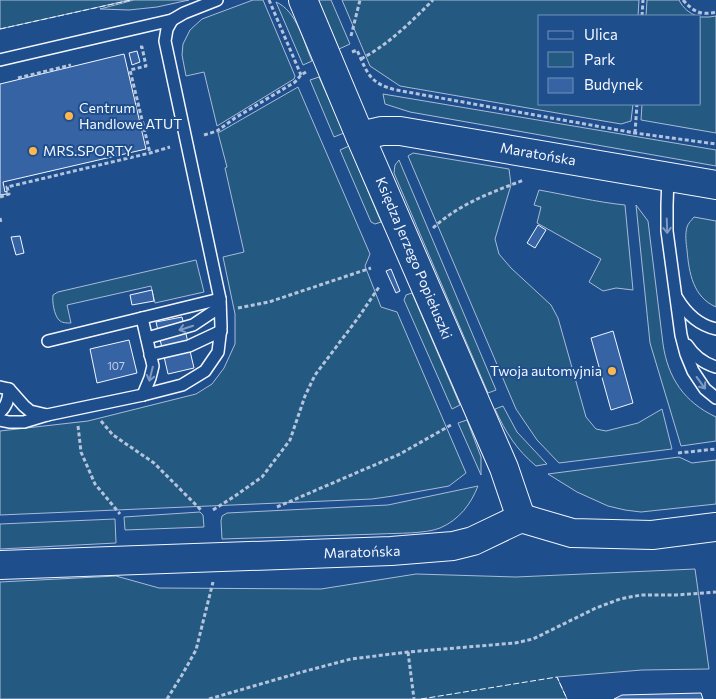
<svg xmlns="http://www.w3.org/2000/svg" width="716" height="699" font-family="Commissioner,sans-serif">
<rect width="100%" height="100%" fill="#1f4e8c"/>
<g fill="#245a82" stroke="#a8bbd7">
<path d="M0,0H130L0,29Z"/>
<path d="M134,0H189L157,7L129,10L100,9Z"/>
<path d="M253,0H263L295,76L294,79L217,126L204,72L186,76L182,55L183,44L190,30L202,19Z"/>
<path d="M318,0H331L350,44L339,49Z"/>
<path d="M342,0H639L638,16H540V104H633L631,121L621,124L400,86L370,66Z"/>
<path d="M647,0H679C683,8 689,13 697,16H646Z"/>
<path d="M276,2C297,11 303,41 312,61L303,65Z"/>
<path d="M716,16V133L641,120L642,104H700V17H709Z"/>
<path d="M319,77L344,133L334,137L310,80Z"/>
<path d="M298,87L370,254L365,266L381,307L397,312L466,473L449,486L393,496L372,499L0,515V431L88,421L196,394L212,384L224,368L235,344V314L223,257L244,252L225,168L227,167L218,133Z"/>
<path d="M383,94L716,150V166L410,112L385,104Z"/>
<path d="M349,146L381,222L375,224L371,222L340,150Z"/>
<path d="M413,153L509,169L511,185L495,239L499,254L511,268L551,305L558,318L586,417L596,429L606,431L638,423L662,409L672,449L559,463L537,440L516,409L408,156Z"/>
<path d="M399,160L496,390L488,393L394,173L395,165Z"/>
<path d="M539,190C567,195 596,202 625,205L633,290L616,288L603,291L589,282L601,259L537,223L541,207L534,205Z"/>
<path d="M636,205L648,221L663,344C668,378 684,402 716,417V441L681,446L650,343Z"/>
<path d="M694,217L716,221V307C693,297 689,273 687,250C686,243 685,234 687,227C688,223 692,220 694,217Z"/>
<path d="M196,260L204,292L155,303L151,286L67,305L71,323C66,323 62,323 59,320C54,315 52,301 53,295L58,292Z"/>
<path d="M412,293L460,405L452,409L404,300L406,295Z"/>
<path d="M503,406L517,432L547,464L536,466C516,449 506,433 495,409Z"/>
<path d="M467,420L481,457V475L458,423Z"/>
<path d="M679,457L692,463L716,460V504L641,512L625,510L608,506L577,492L548,474Z"/>
<path d="M478,486C471,504 459,520 440,528C425,534 397,533 379,534C327,536 274,537 222,539L221,521L222,516L227,513L388,505Z"/>
<path d="M200,512L203,515L204,527L125,530L124,517Z"/>
<path d="M115,519L116,543L0,549V524Z"/>
<path d="M695,569L709,669L642,670L557,677L567,699H0V582L116,576L159,588L321,589L416,574L516,577Z"/>
</g>
<g fill="#3563a3" stroke="#f2f6ff">
<path d="M137,51L140,62L132,65L129,53Z"/>
<path d="M124,54L146,149L3,182L5,192L7,191V194L0,195V84Z"/>
<path d="M538,225L546,230L535,248L527,243Z"/>
<path d="M20,236L24,253L16,255L11,237Z"/>
<path d="M391,269L400,291L396,293L386,271Z"/>
<path d="M152,290L154,301L132,305L130,295Z"/>
<path d="M182,317L194,368L168,374L156,322Z"/>
<path d="M613,331L633,403L611,410L591,338Z"/>
<path d="M129,340L137,373L97,383L90,349Z"/>
<path d="M701,693L703,699H614L622,695Z"/>
</g>
<g fill="none" stroke-linecap="round" stroke-linejoin="round">
<g stroke="#f2f6ff" stroke-width="14">
<g id="lane">
<path d="M0,60L172,20L184,13L217,0"/>
<path d="M668,177L667,205V231L681,335L686,354L693,371L705,389L716,398"/>
<path d="M677,298C686,313 698,325 716,329"/>
<path d="M142,318L153,366L150,378L143,395"/>
<path d="M147,338L193,325L220,307"/>
<path d="M48,341L220,299"/>
<path d="M687,345C694,356 703,363 716,367"/>
<path d="M150,355L189,346L221,331"/>
<path d="M0,387L9,389L24,406L30,411L47,415"/>
<path d="M0,412C7,406 9,399 9,389"/>
<path d="M0,420L9,422H24L47,415L143,395L182,385L205,371L218,352L221,327L220,299L165,41L167,29L172,20"/>
</g>
</g>
<g stroke="#f2f6ff" stroke-width="30">
<g id="secondary">
<path d="M303,0L360,136L504,468L521,518"/>
<path d="M360,136L382,131H400L716,185"/>
<path d="M0,565L391,551L453,546L473,541L521,518L572,533L652,535L716,527"/>
</g>
</g>
<g stroke="#b3c4dc" stroke-width="3" stroke-dasharray="4 2.5" stroke-linecap="butt">
<path d="M269,0L301,75"/>
<path d="M683,0C693,11 700,16 716,12"/>
<path d="M642,16L643,0"/>
<path d="M351,36L360,0"/>
<path d="M140,47H142L146,66L130,70L150,153"/>
<path d="M352,52L357,50C368,74 369,83 396,90L635,133L716,144"/>
<path d="M361,59C389,44 411,22 433,0"/>
<path d="M18,78L71,65"/>
<path d="M635,133L637,104"/>
<path d="M204,135L217,131L235,118L295,82L301,75L306,72"/>
<path d="M0,197L9,194L7,187L150,153L170,147"/>
<path d="M0,218L1,223"/>
<path d="M433,228C459,204 492,192 524,180"/>
<path d="M238,308L269,302L371,268"/>
<path d="M101,421L113,435L154,463L201,510"/>
<path d="M78,426L81,452L95,484L120,514"/>
<path d="M678,453L716,449"/>
<path d="M277,507L400,454L451,425"/>
<path d="M213,510L235,496L262,477L290,440L305,396L315,375L358,318L379,287"/>
<path d="M408,652L414,699"/>
<path d="M167,699L182,675L196,650L213,582"/>
<path d="M209,699L302,672L351,659L408,652L515,643L533,639L596,608L620,599L641,595H676L716,592"/>
</g>
<use href="#lane" stroke="#1f4e8c" stroke-width="11"/>
<use href="#secondary" stroke="#1f4e8c" stroke-width="28"/>
<g stroke="#f2f6ff" stroke-width="1" stroke-dasharray="6 2.5" stroke-linecap="butt">
<path d="M0,29L131,0"/>
<path d="M421,699L557,677L567,699"/>
</g>
</g>
<defs><path id="oneway-shaft" d="M-6 0H5M1.5-3L5.5 0L1.5 3" fill="none" stroke-width="1.6" stroke-linecap="round" stroke-linejoin="round" transform="scale(1.25)"/></defs>
<g stroke="#7e9ac0">
<use href="#oneway-shaft" transform="translate(667 226) rotate(88)"/>
<use href="#oneway-shaft" transform="translate(186 328) rotate(162)"/>
<use href="#oneway-shaft" transform="translate(151 374) rotate(104)"/>
<use href="#oneway-shaft" transform="translate(701 383) rotate(54)"/>
</g>
<g fill="#ffb74d" stroke="#1f4e8c" stroke-width="2">
<circle cx="69" cy="116" r="5"/>
<circle cx="33" cy="151" r="5"/>
<circle cx="612" cy="371" r="5"/>
</g>
<g text-anchor="middle" stroke-width="4" stroke-linejoin="round" paint-order="stroke">
<g font-size="11" fill="#c3d1e8">
<text x="116" y="370">107</text>
</g>
<g font-size="14" fill="#f2f6ff" stroke="#1f4e8c" text-anchor="start">
<text x="79" y="113">Centrum<tspan x="79" dy="16">Handlowe ATUT</tspan></text>
<text x="43" y="156">MRS.SPORTY</text>
<text x="602" y="376" text-anchor="end">Twoja automyjnia</text>
</g>
<g font-size="14" fill="#f2f6ff" stroke="#1f4e8c">
<text transform="translate(538 154) rotate(10)" y="5">Maratońska</text>
<text transform="translate(414 258) rotate(67)" y="5">Księdza Jerzego Popiełuszki</text>
<text transform="translate(362 552) rotate(-2)" y="5">Maratońska</text>
</g>
</g>
<rect x="538" y="15" width="162" height="90" fill="#1f4e8c" stroke="#7391ba"/>
<rect x="548" y="31" width="25" height="8" fill="#1f4e8c" stroke="#7391ba"/>
<text x="584" y="40" font-size="15" fill="#f2f6ff">Ulica</text>
<rect x="548" y="52" width="25" height="15" fill="#245a82" stroke="#7391ba"/>
<text x="584" y="65" font-size="15" fill="#f2f6ff">Park</text>
<rect x="548" y="78" width="25" height="15" fill="#3563a3" stroke="#7391ba"/>
<text x="584" y="90" font-size="15" fill="#f2f6ff">Budynek</text>
</svg>
